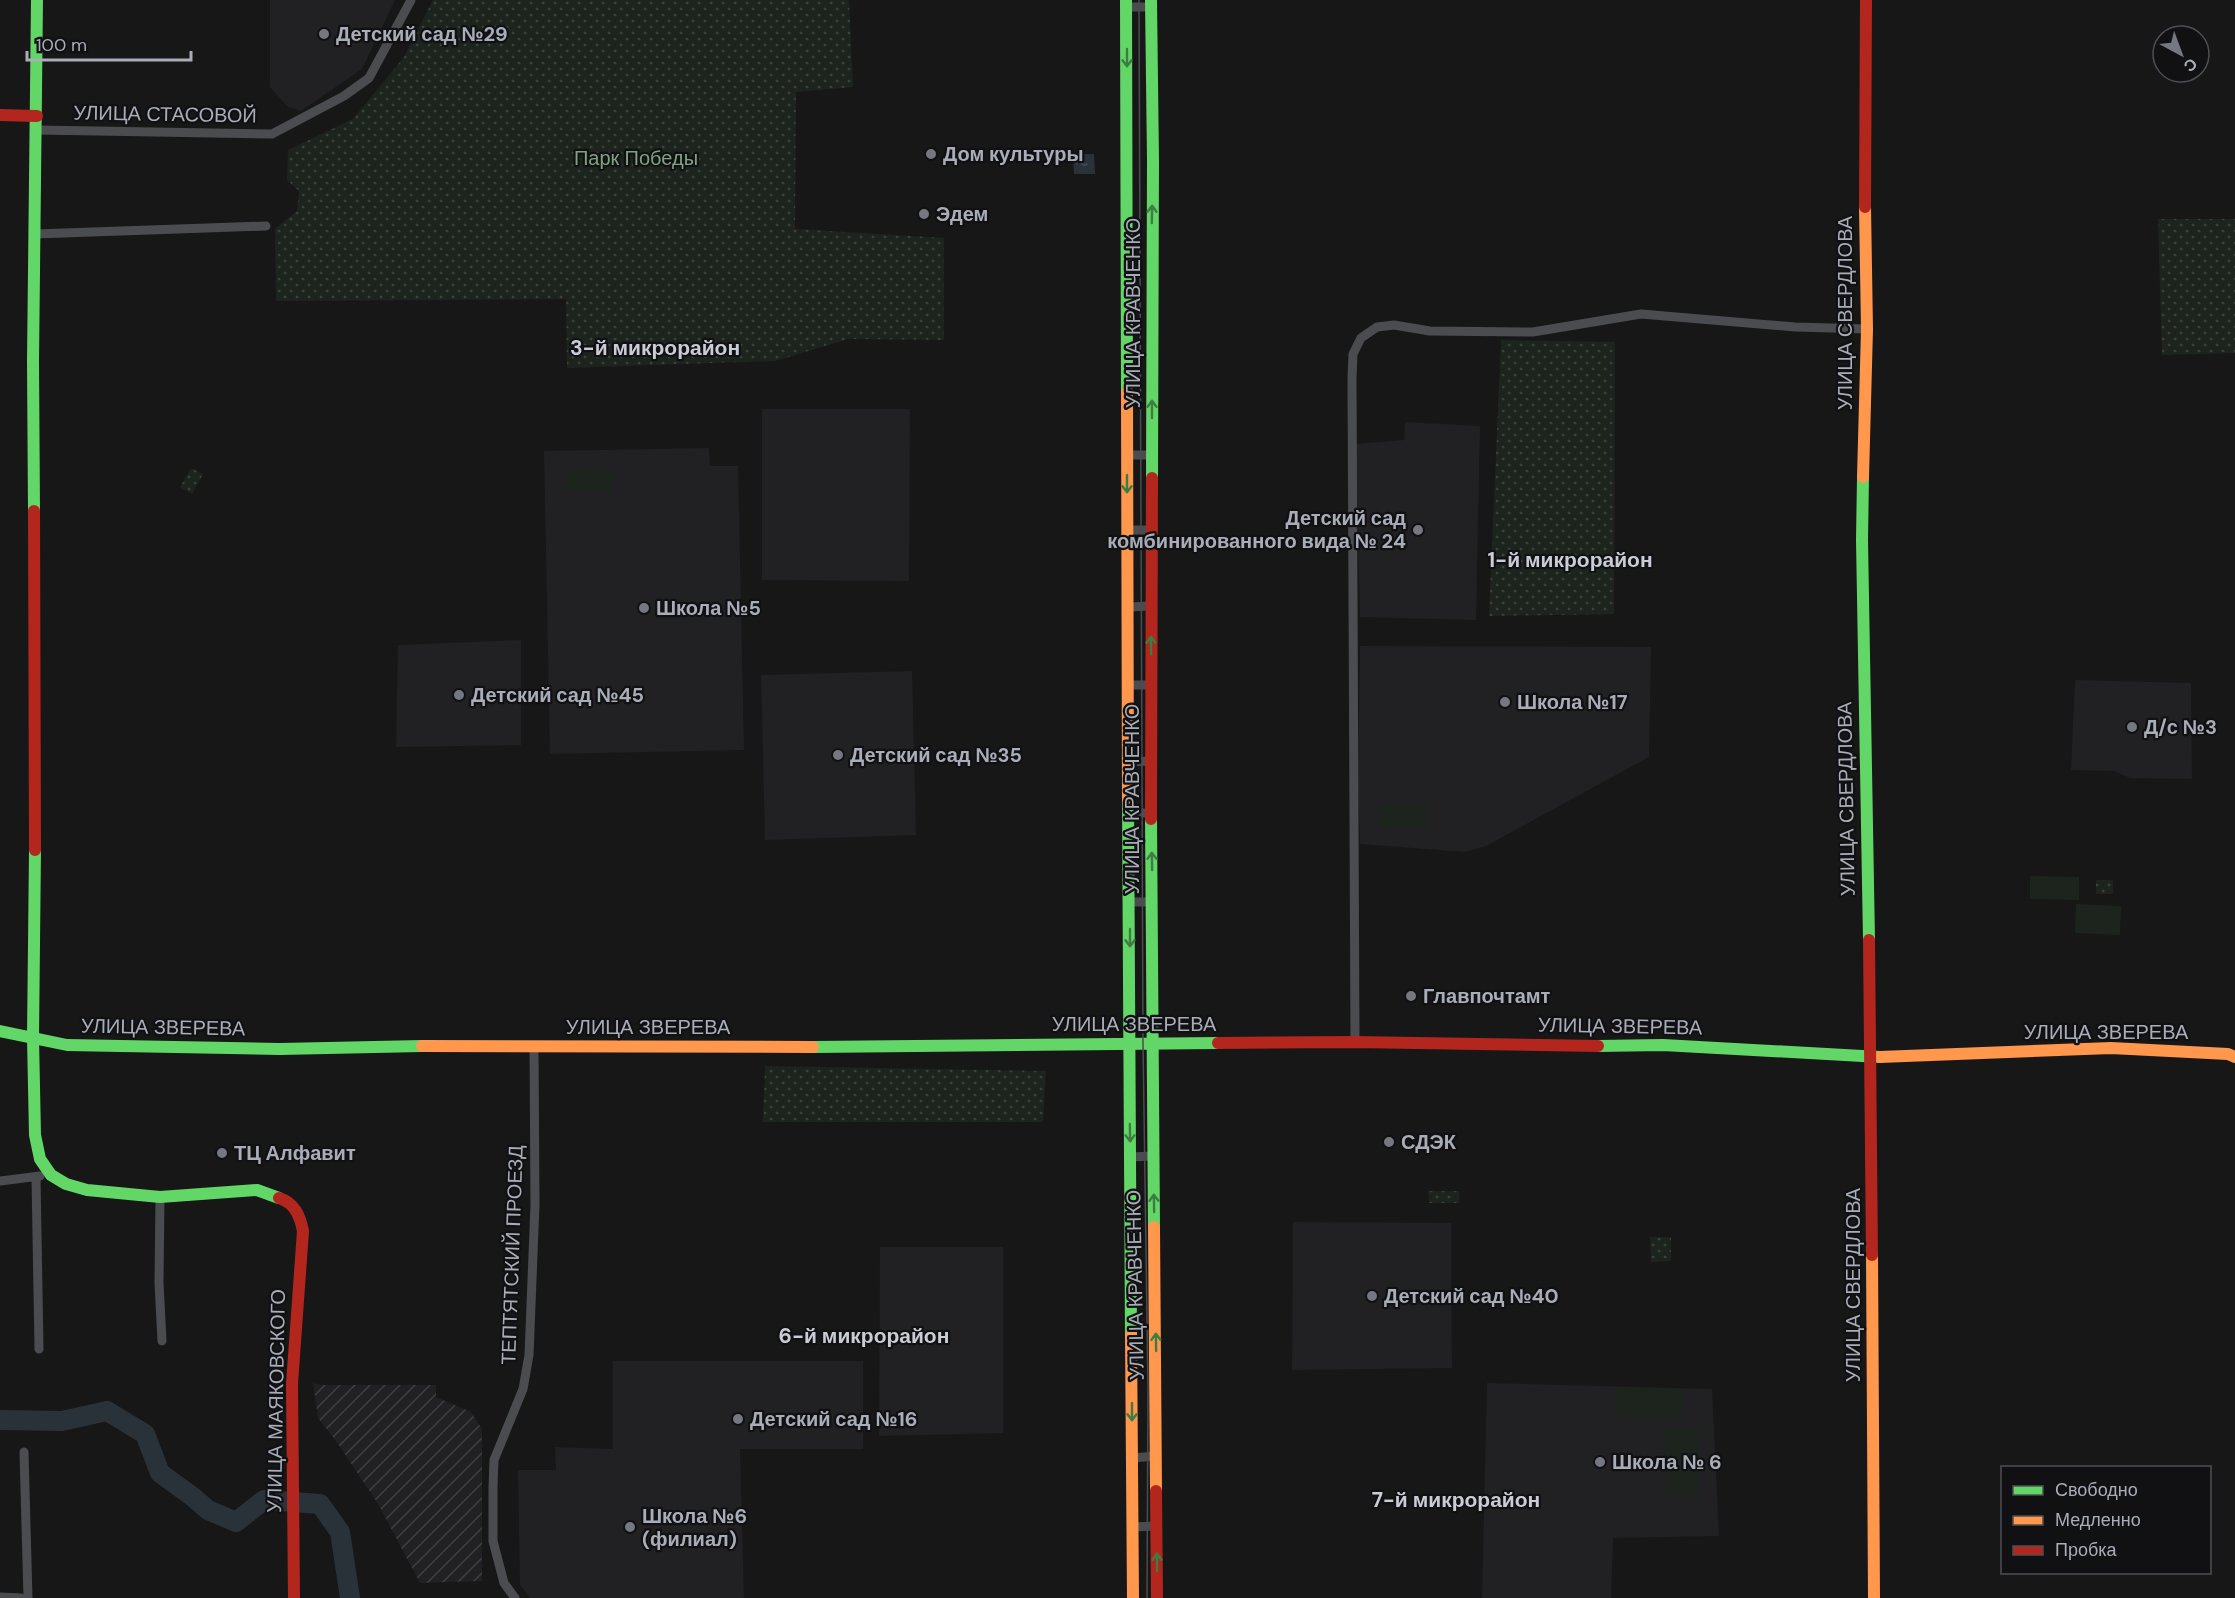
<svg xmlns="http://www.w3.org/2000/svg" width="2235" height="1598" font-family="'DM Sans',sans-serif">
<defs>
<pattern id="industrial-furrows" width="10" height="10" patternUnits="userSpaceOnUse" patternTransform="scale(1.5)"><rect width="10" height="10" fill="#212123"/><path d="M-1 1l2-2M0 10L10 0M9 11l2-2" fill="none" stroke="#3e3f41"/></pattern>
<pattern id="park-dots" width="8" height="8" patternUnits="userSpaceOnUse" patternTransform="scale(1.5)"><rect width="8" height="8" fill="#1d241e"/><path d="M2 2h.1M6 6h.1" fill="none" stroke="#3b413d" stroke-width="1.8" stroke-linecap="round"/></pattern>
<pattern id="water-ripples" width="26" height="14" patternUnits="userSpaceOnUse" patternTransform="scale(1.5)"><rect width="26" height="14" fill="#2a3239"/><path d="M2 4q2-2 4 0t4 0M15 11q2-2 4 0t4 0" fill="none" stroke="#464d54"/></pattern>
</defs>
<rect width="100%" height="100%" fill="#171717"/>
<g fill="#212123">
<path d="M270,0H395L362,69L301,111L288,107L270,87Z"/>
<path d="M762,409H910L909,581L762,580Z"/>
<path d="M1405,422L1480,426L1476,620L1360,617L1356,444L1404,440Z"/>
<path d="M709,448L710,466H738L744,750L550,754L544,451Z"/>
<path d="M521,640V745L396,747L398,645Z"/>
<path d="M1360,646L1651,647L1649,757L1486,846L1465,852L1360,844L1358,787Z"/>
<path d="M912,671L916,835L765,840L761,675Z"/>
<path d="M2075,680L2191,683L2192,779L2130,778L2114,771L2071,770Z"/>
<path d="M1293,1222L1451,1223L1452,1368L1292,1370Z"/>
<path d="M880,1247H1003V1433L879,1436Z"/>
<path d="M613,1361H863V1449H740L744,1598H530L520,1585L518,1470H556L555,1447L613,1449Z"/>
<path d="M1487,1383L1712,1389L1719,1536L1613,1538L1611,1598H1482Z"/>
</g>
<path fill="url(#industrial-furrows)" d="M313,1383L321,1385H436V1397L471,1412L482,1429V1581L420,1583L377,1502L336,1441L318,1418Z"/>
<g fill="#1d241e">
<path d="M570,469L610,470C614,475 612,487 609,493L569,492L566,490L567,471Z"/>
<path d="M1426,805V827L1379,828L1378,806Z"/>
<path d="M2030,876L2079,877V900L2030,899Z"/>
<path d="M2076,904L2121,906L2120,935L2075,933Z"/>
<path d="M1616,1388L1683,1389V1417L1616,1416Z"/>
<path d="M1698,1427L1699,1495L1666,1496L1665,1428Z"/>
</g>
<g fill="url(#park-dots)">
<path d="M433,0H849L853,87L796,92L795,229L944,238V340L848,339L775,361L567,368L566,299L276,301L275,229L297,211L299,191L287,180L288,150L353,119L404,57Z"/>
<path d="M2158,219H2235V353L2162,355Z"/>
<path d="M1501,340L1615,342L1614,614L1489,616Z"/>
<path d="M191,468L203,474L192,494L180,487Z"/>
<rect x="2096" y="880" width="17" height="14"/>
<path d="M765,1066L1046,1071L1043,1122H763Z"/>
<path d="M1428,1191H1459V1203H1429Z"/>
<path d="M1650,1237H1671V1261L1651,1262Z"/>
</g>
<path fill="url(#water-ripples)" d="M1073,154H1094L1095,174H1074Z"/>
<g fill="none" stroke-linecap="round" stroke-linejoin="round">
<path stroke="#2a3239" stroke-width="20" d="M0,1420L62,1421L107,1411L145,1434L160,1473L193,1497L208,1510L236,1522L264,1500L320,1504L340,1532L350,1598"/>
<g stroke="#4b4c50" stroke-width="9">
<path d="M1126,7H1151"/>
<path d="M37,130L272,134L344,96L369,78L411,0"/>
<path d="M35,234L266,226"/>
<path d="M1127,455H1152"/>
<path d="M1127,530H1152"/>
<path d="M1128,607L1151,606"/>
<path d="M1128,685H1151"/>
<path d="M1128,762L1151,761"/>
<path d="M1128,813H1151"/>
<path d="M1130,902H1152"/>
<path d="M1355,1042L1352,378L1353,354L1361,338L1377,327L1394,325L1430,331L1533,332L1641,314L1795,327L1867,329"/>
<path d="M1130,1157L1153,1156"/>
<path d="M36,1177L39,1349"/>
<path d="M0,1181L40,1176"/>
<path d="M160,1197L159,1283L162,1341"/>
<path d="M24,1452L28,1598"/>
<path d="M1132,1458L1156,1456"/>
<path d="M1132,1527L1157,1526"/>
<path d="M0,1597L21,1598"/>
<path d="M515,1598L504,1583L493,1541V1488L494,1460L523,1389L529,1355L535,1205L534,1046"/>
</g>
<g stroke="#63d668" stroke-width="12">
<path d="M1126,0L1127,392"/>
<path d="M1151,0L1153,160L1152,478"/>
<path d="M1863,477L1862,540L1869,940"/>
<path d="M34,511L33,361L37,0"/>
<path d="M1128,803L1131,1335"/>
<path d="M1151,819L1154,1227"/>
<path d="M35,850L33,1038L35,1135L40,1159L51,1175L66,1184L87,1190L160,1197L257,1190L279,1198"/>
<path d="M0,1031L67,1045L280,1049L422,1046"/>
<path d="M1598,1046L1663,1045L1880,1057"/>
<path d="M813,1047L1218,1043"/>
</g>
<g stroke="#ff974d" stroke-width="12">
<path d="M1127,392L1128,803"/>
<path d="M1863,477L1867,329L1865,207"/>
<path d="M422,1046L813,1047"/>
<path d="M1880,1057L2111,1048L2228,1054L2235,1057"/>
<path d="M1154,1227L1156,1491"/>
<path d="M1872,1255L1874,1598"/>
<path d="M1131,1335L1133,1598"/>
</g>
<g stroke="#b3261e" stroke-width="12">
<path d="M0,115L37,116"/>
<path d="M1865,207L1866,0"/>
<path d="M34,511L35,850"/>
<path d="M1151,819L1152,478"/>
<path d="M1869,940L1872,1255"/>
<path d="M1218,1043L1355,1042L1598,1046"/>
<path d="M279,1198C295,1203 300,1216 303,1231L292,1384L294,1598"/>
<path d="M1156,1491L1157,1598"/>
</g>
<path stroke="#4b4c4f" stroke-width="1.5" d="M1139,0L1143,1043L1148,1386L1147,1598"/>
</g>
<defs><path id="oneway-shaft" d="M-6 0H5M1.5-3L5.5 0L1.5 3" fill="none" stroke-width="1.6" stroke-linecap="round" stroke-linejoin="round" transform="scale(1.5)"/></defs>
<g stroke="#3e7d42">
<use href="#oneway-shaft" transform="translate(1127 58) rotate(90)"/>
<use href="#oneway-shaft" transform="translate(1152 214) rotate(-89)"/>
<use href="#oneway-shaft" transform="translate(1152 409) rotate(-90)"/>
<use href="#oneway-shaft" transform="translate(1127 484) rotate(90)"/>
<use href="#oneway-shaft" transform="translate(1151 645) rotate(-90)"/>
<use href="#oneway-shaft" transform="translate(1152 861) rotate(-91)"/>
<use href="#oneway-shaft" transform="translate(1130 938) rotate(90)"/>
<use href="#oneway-shaft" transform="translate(1130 1133) rotate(89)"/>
<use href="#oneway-shaft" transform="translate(1154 1203) rotate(-91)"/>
<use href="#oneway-shaft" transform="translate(1156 1342) rotate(-91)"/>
<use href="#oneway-shaft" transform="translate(1132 1412) rotate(90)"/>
<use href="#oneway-shaft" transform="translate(1157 1562) rotate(-90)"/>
</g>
<g fill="#757880" stroke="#111113" stroke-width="2">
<circle cx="324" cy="34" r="6"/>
<circle cx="931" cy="154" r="6"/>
<circle cx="924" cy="214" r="6"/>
<circle cx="1418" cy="530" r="6"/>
<circle cx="644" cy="608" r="6"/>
<circle cx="459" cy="695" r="6"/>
<circle cx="1505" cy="702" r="6"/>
<circle cx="2132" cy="727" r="6"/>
<circle cx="838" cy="755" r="6"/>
<circle cx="1411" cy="996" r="6"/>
<circle cx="1389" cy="1142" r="6"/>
<circle cx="222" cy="1153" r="6"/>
<circle cx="1372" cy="1296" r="6"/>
<circle cx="738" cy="1419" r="6"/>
<circle cx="1600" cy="1462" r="6"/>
<circle cx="630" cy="1527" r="6"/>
</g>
<g text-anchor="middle" stroke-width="4.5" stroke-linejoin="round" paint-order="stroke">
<g font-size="20" font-weight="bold" fill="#a8adb8" stroke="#111113" text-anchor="start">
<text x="336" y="41">Детский сад №29</text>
<text x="943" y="161">Дом культуры</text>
<text x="936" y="221">Эдем</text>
<text x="1406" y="525" text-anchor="end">Детский сад<tspan x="1406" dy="23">комбинированного вида № 24</tspan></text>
<text x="656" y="615">Школа №5</text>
<text x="471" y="702">Детский сад №45</text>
<text x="1517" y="709">Школа №17</text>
<text x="2144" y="734">Д/с №3</text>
<text x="850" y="762">Детский сад №35</text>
<text x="1423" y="1003">Главпочтамт</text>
<text x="1401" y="1149">СДЭК</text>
<text x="234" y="1160">ТЦ Алфавит</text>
<text x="1384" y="1303">Детский сад №40</text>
<text x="750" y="1426">Детский сад №16</text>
<text x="1612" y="1469">Школа № 6</text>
<text x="642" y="1523">Школа №6<tspan x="642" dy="23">(филиал)</tspan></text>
</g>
<g font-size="20" fill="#a8adb8" stroke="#111113">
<text transform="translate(165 114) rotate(1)" y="7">УЛИЦА СТАСОВОЙ</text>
<text transform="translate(1133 313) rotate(-90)" y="7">УЛИЦА КРАВЧЕНКО</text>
<text transform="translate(1845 313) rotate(-90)" y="7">УЛИЦА СВЕРДЛОВА</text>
<text transform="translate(1132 799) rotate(-90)" y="7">УЛИЦА КРАВЧЕНКО</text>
<text transform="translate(1846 799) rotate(-91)" y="7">УЛИЦА СВЕРДЛОВА</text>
<text x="1134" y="1031">УЛИЦА ЗВЕРЕВА</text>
<text transform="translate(1620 1026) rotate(1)" y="7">УЛИЦА ЗВЕРЕВА</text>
<text transform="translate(163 1027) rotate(1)" y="7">УЛИЦА ЗВЕРЕВА</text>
<text x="648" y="1034">УЛИЦА ЗВЕРЕВА</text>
<text x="2106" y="1039">УЛИЦА ЗВЕРЕВА</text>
<text transform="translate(512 1255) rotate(-88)" y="7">ТЕПТЯТСКИЙ ПРОЕЗД</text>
<text transform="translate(1135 1285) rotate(-91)" y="7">УЛИЦА КРАВЧЕНКО</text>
<text transform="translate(1853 1285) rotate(-90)" y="7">УЛИЦА СВЕРДЛОВА</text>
<text transform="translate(276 1401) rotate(-89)" y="7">УЛИЦА МАЯКОВСКОГО</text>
</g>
<g font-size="20" fill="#7fa381" stroke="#111113">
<text x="636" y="165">Парк Победы</text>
</g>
<g font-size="21" font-weight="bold" fill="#c9ccd4" stroke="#111113">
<text x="655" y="355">3-й микрорайон</text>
<text x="1570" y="567">1-й микрорайон</text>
<text x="864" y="1343">6-й микрорайон</text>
<text x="1456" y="1507">7-й микрорайон</text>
</g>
</g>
<rect x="2001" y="1466" width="210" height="108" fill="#111113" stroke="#4d4f55" stroke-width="1.5"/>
<rect x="2013" y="1486" width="30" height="9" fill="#63d668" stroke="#4d4f55" stroke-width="1.5"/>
<text x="2055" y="1496" font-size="18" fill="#a8adb8">Свободно</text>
<rect x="2013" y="1516" width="30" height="9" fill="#ff974d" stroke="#4d4f55" stroke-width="1.5"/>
<text x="2055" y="1526" font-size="18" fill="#a8adb8">Медленно</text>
<rect x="2013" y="1546" width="30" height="9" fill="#b3261e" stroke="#4d4f55" stroke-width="1.5"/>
<text x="2055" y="1556" font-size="18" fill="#a8adb8">Пробка</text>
<g transform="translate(2181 54) rotate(139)"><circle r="28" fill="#111113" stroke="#4d4f55" stroke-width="1.5"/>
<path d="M0-4.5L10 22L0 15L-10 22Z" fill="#757880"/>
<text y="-9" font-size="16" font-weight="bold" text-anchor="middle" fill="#a8adb8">С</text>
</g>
<path d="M27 51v9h164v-9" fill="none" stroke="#a8adb8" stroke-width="3"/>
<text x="36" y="51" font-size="18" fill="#a8adb8" stroke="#111113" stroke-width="4.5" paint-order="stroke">100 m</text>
</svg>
